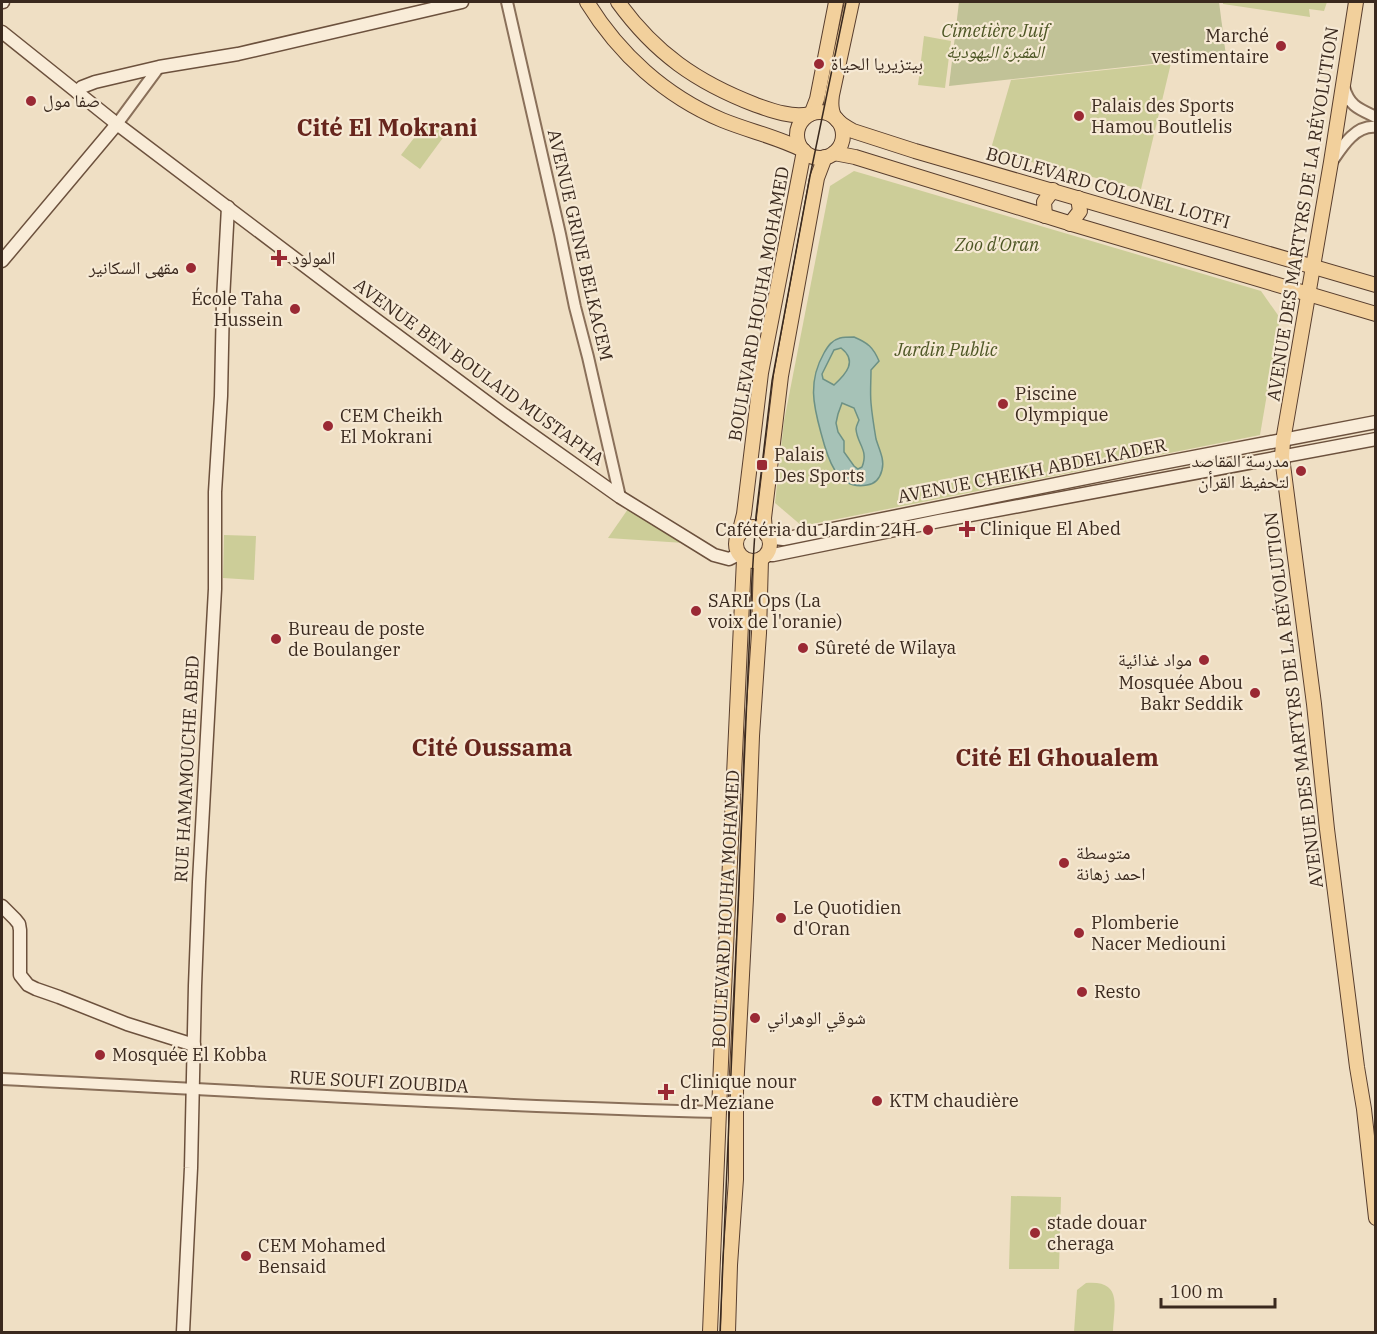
<svg xmlns="http://www.w3.org/2000/svg" width="1377" height="1334" font-family="'IBM Plex Serif','Noto Naskh Arabic',serif">
<rect width="100%" height="100%" fill="#efdfc4"/>
<g fill="#cccd98">
<path d="M1223,2H1327L1324,11L1309,9L1310,17L1223,4Z"/>
<path d="M924,36L951,41L945,88L918,85Z"/>
<path d="M1171,63L1141,189L990,152L1011,80Z"/>
<path d="M427,121L445,135L420,169L401,155Z"/>
<path d="M854,171L1261,291L1280,318L1260,435L802,526L775,503L784,421L830,186Z"/>
<path d="M628,509L684,543L608,538Z"/>
<path d="M224,535L256,536L254,580L223,578Z"/>
<path d="M1011,1196L1061,1197L1059,1269H1009Z"/>
<path d="M1086,1283C1123,1280 1114,1306 1113,1332H1074L1077,1290Z"/>
</g>
<path fill="#c1c297" d="M959,2H1219L1226,56L949,86Z"/>
<path fill="#a6c2b7" stroke="#6d9185" stroke-width="1.5" fill-rule="evenodd" d="M854,337C868,343 873,347 879,361L871,370C871,381 870,392 871,403C872,415 874,427 876,439C879,449 885,460 882,470C880,478 875,484 867,485C836,491 827,456 821,433C813,404 808,381 824,353C828,346 832,340 840,338C844,337 850,337 854,337ZM841,348C858,361 846,374 834,385L823,379L822,374L834,350ZM842,403L854,408L859,420C858,423 856,426 856,429C857,444 869,450 862,467L858,469L854,466L844,452V441L838,432L836,423L838,414Z"/>
<g fill="none" stroke-linecap="round" stroke-linejoin="round">
<g stroke="#8a705a" stroke-width="14">
<g id="tertiary">
<path d="M507,2L560,234L575,307L588,357L620,497"/>
<path d="M1344,87C1349,106 1359,109 1376,117"/>
<path d="M117,124L159,67"/>
<path d="M1333,160C1343,145 1356,125 1376,127"/>
<path d="M2,1079C241,1091 480,1106 720,1112"/>
</g>
</g>
<g stroke="#6c513d" stroke-width="15">
<g id="secondary">
<path d="M2,2H3"/>
<path d="M2,32L117,124L359,307L503,414L620,497L714,555L729,559L739,554"/>
<path d="M77,92L82,87L95,82L159,67L238,54L462,2"/>
<path d="M2,261L117,124"/>
<path d="M766,535L774,538L783,539L1136,468L1376,422"/>
<path d="M766,555H773L939,521L1376,439"/>
<path d="M2,906L15,919L19,924L20,930V975L28,985L36,989L59,997L127,1024L194,1045"/>
<path d="M183,1332L191,1168L195,986L199,882L215,589V492L221,396L223,300L228,207"/>
</g>
</g>
<g stroke="#583e2e" stroke-width="16">
<g id="primary">
<path d="M587,2C619,54 665,96 722,120C749,131 777,137 803,150"/>
<path d="M618,2C655,53 696,82 756,105C773,111 792,118 810,114"/>
<path d="M852,2L832,95C829,116 836,122 853,131L915,151L1376,285"/>
<path d="M1356,2L1331,162L1283,441L1282,457L1314,704L1327,829L1357,1067L1364,1109L1376,1218"/>
<path d="M812,112L817,99L836,2"/>
<circle cx="820" cy="135" r="23"/>
<path d="M834,153L855,157L1072,224L1376,314"/>
<path d="M1045,216L1044,202L1053,190"/>
<path d="M1070,224L1080,211L1078,198"/>
<circle cx="753" cy="544" r="17"/>
<path d="M765,532L764,518L781,376L817,178L825,157"/>
<path d="M739,534L744,514L761,373L804,151"/>
<path d="M710,1332L723,1013L744,559"/>
<path d="M728,1332L730,1265L736,1179V1091L746,898L752,736L759,633L761,559"/>
</g>
</g>
<use href="#tertiary" stroke="#f9ecd8" stroke-width="10"/>
<use href="#secondary" stroke="#f9ecd8" stroke-width="12"/>
<use href="#primary" stroke="#f2d09c" stroke-width="14"/>
<path stroke="#3a291e" stroke-width="1.5" d="M720,1332L752,578L756,516L772,381L810,176L846,2"/>
</g>
<g fill="#9a2934" stroke="#f6e9d4" stroke-width="2">
<circle cx="1281" cy="46" r="6"/>
<circle cx="819" cy="64" r="6"/>
<circle cx="31" cy="101" r="6"/>
<circle cx="1079" cy="116" r="6"/>
<path d="M276 249h6v6h6v6h-6v6h-6v-6h-6v-6h6z"/>
<circle cx="191" cy="268" r="6"/>
<circle cx="295" cy="309" r="6"/>
<circle cx="1003" cy="404" r="6"/>
<circle cx="328" cy="426" r="6"/>
<rect x="756" y="459" width="12" height="12" rx="3"/>
<circle cx="1301" cy="471" r="6"/>
<path d="M964 520h6v6h6v6h-6v6h-6v-6h-6v-6h6z"/>
<circle cx="928" cy="530" r="6"/>
<circle cx="696" cy="611" r="6"/>
<circle cx="276" cy="639" r="6"/>
<circle cx="803" cy="648" r="6"/>
<circle cx="1204" cy="660" r="6"/>
<circle cx="1255" cy="693" r="6"/>
<circle cx="1064" cy="863" r="6"/>
<circle cx="781" cy="918" r="6"/>
<circle cx="1079" cy="933" r="6"/>
<circle cx="1082" cy="992" r="6"/>
<circle cx="755" cy="1018" r="6"/>
<circle cx="100" cy="1055" r="6"/>
<path d="M663 1083h6v6h6v6h-6v6h-6v-6h-6v-6h6z"/>
<circle cx="877" cy="1101" r="6"/>
<circle cx="1035" cy="1233" r="6"/>
<circle cx="246" cy="1256" r="6"/>
</g>
<g text-anchor="middle" stroke-width="4.5" stroke-linejoin="round" paint-order="stroke">
<g font-size="18" font-style="italic" fill="#4e5725" stroke="#f6e9d4">
<text x="995" y="37">Cimetière Juif<tspan x="995" dy="21">المقبرة اليهودية</tspan></text>
<text x="997" y="251">Zoo d'Oran</text>
<text x="946" y="356">Jardin Public</text>
</g>
<g font-size="18" fill="#3a291e" stroke="#f6e9d4" text-anchor="start">
<text x="1269" y="42" text-anchor="end">Marché<tspan x="1269" dy="21">vestimentaire</tspan></text>
<text x="831" y="70">بيتزيريا الحياة</text>
<text x="43" y="107">صفا مول</text>
<text x="1091" y="112">Palais des Sports<tspan x="1091" dy="21">Hamou Boutlelis</tspan></text>
<text x="292" y="264">المولود</text>
<text x="179" y="274" text-anchor="end">مقهى السكانير</text>
<text x="283" y="305" text-anchor="end">École Taha<tspan x="283" dy="21">Hussein</tspan></text>
<text x="1015" y="400">Piscine<tspan x="1015" dy="21">Olympique</tspan></text>
<text x="340" y="422">CEM Cheikh<tspan x="340" dy="21">El Mokrani</tspan></text>
<text x="774" y="461">Palais<tspan x="774" dy="21">Des Sports</tspan></text>
<text x="1289" y="467" text-anchor="end">مدرسة المقاصد<tspan x="1289" dy="21">لتحفيظ القرأن</tspan></text>
<text x="980" y="535">Clinique El Abed</text>
<text x="916" y="536" text-anchor="end">Cafétéria du Jardin 24H</text>
<text x="708" y="607">SARL Ops (La<tspan x="708" dy="21">voix de l'oranie)</tspan></text>
<text x="288" y="635">Bureau de poste<tspan x="288" dy="21">de Boulanger</tspan></text>
<text x="815" y="654">Sûreté de Wilaya</text>
<text x="1192" y="666" text-anchor="end">مواد غذائية</text>
<text x="1243" y="689" text-anchor="end">Mosquée Abou<tspan x="1243" dy="21">Bakr Seddik</tspan></text>
<text x="1076" y="859">متوسطة<tspan x="1076" dy="21">احمد زهانة</tspan></text>
<text x="793" y="914">Le Quotidien<tspan x="793" dy="21">d'Oran</tspan></text>
<text x="1091" y="929">Plomberie<tspan x="1091" dy="21">Nacer Mediouni</tspan></text>
<text x="1094" y="998">Resto</text>
<text x="767" y="1024">شوقي الوهراني</text>
<text x="112" y="1061">Mosquée El Kobba</text>
<text x="680" y="1088">Clinique nour<tspan x="680" dy="21">dr Meziane</tspan></text>
<text x="889" y="1107">KTM chaudière</text>
<text x="1047" y="1229">stade douar<tspan x="1047" dy="21">cheraga</tspan></text>
<text x="258" y="1252">CEM Mohamed<tspan x="258" dy="21">Bensaid</tspan></text>
</g>
<g font-size="18" fill="#3a291e" stroke="#f6e9d4">
<text transform="translate(1108 188) rotate(16)" y="6">BOULEVARD COLONEL LOTFI</text>
<text transform="translate(1303 214) rotate(-81)" y="6">AVENUE DES MARTYRS DE LA RÉVOLUTION</text>
<text transform="translate(580 245) rotate(77)" y="6">AVENUE GRINE BELKACEM</text>
<text transform="translate(759 304) rotate(-80)" y="6">BOULEVARD HOUHA MOHAMED</text>
<text transform="translate(479 372) rotate(36)" y="6">AVENUE BEN BOULAID MUSTAPHA</text>
<text transform="translate(1032 471) rotate(-11)" y="6">AVENUE CHEIKH ABDELKADER</text>
<text transform="translate(1294 700) rotate(-97)" y="6">AVENUE DES MARTYRS DE LA RÉVOLUTION</text>
<text transform="translate(187 769) rotate(-87)" y="6">RUE HAMAMOUCHE ABED</text>
<text transform="translate(726 909) rotate(-87)" y="6">BOULEVARD HOUHA MOHAMED</text>
<text transform="translate(379 1082) rotate(3)" y="6">RUE SOUFI ZOUBIDA</text>
</g>
<g font-size="24" font-weight="bold" fill="#67261d" stroke="#f6e9d4">
<text x="387" y="136">Cité El Mokrani</text>
<text x="492" y="756">Cité Oussama</text>
<text x="1057" y="766">Cité El Ghoualem</text>
</g>
</g>
<rect width="1377" height="1334" fill="none" stroke="#3a291e" stroke-width="6"/>
<path d="M1161 1298v9h114v-9" fill="none" stroke="#3a291e" stroke-width="3"/>
<text x="1170" y="1298" font-size="18" fill="#3a291e" stroke="#f6e9d4" stroke-width="4.5" paint-order="stroke">100 m</text>
</svg>
